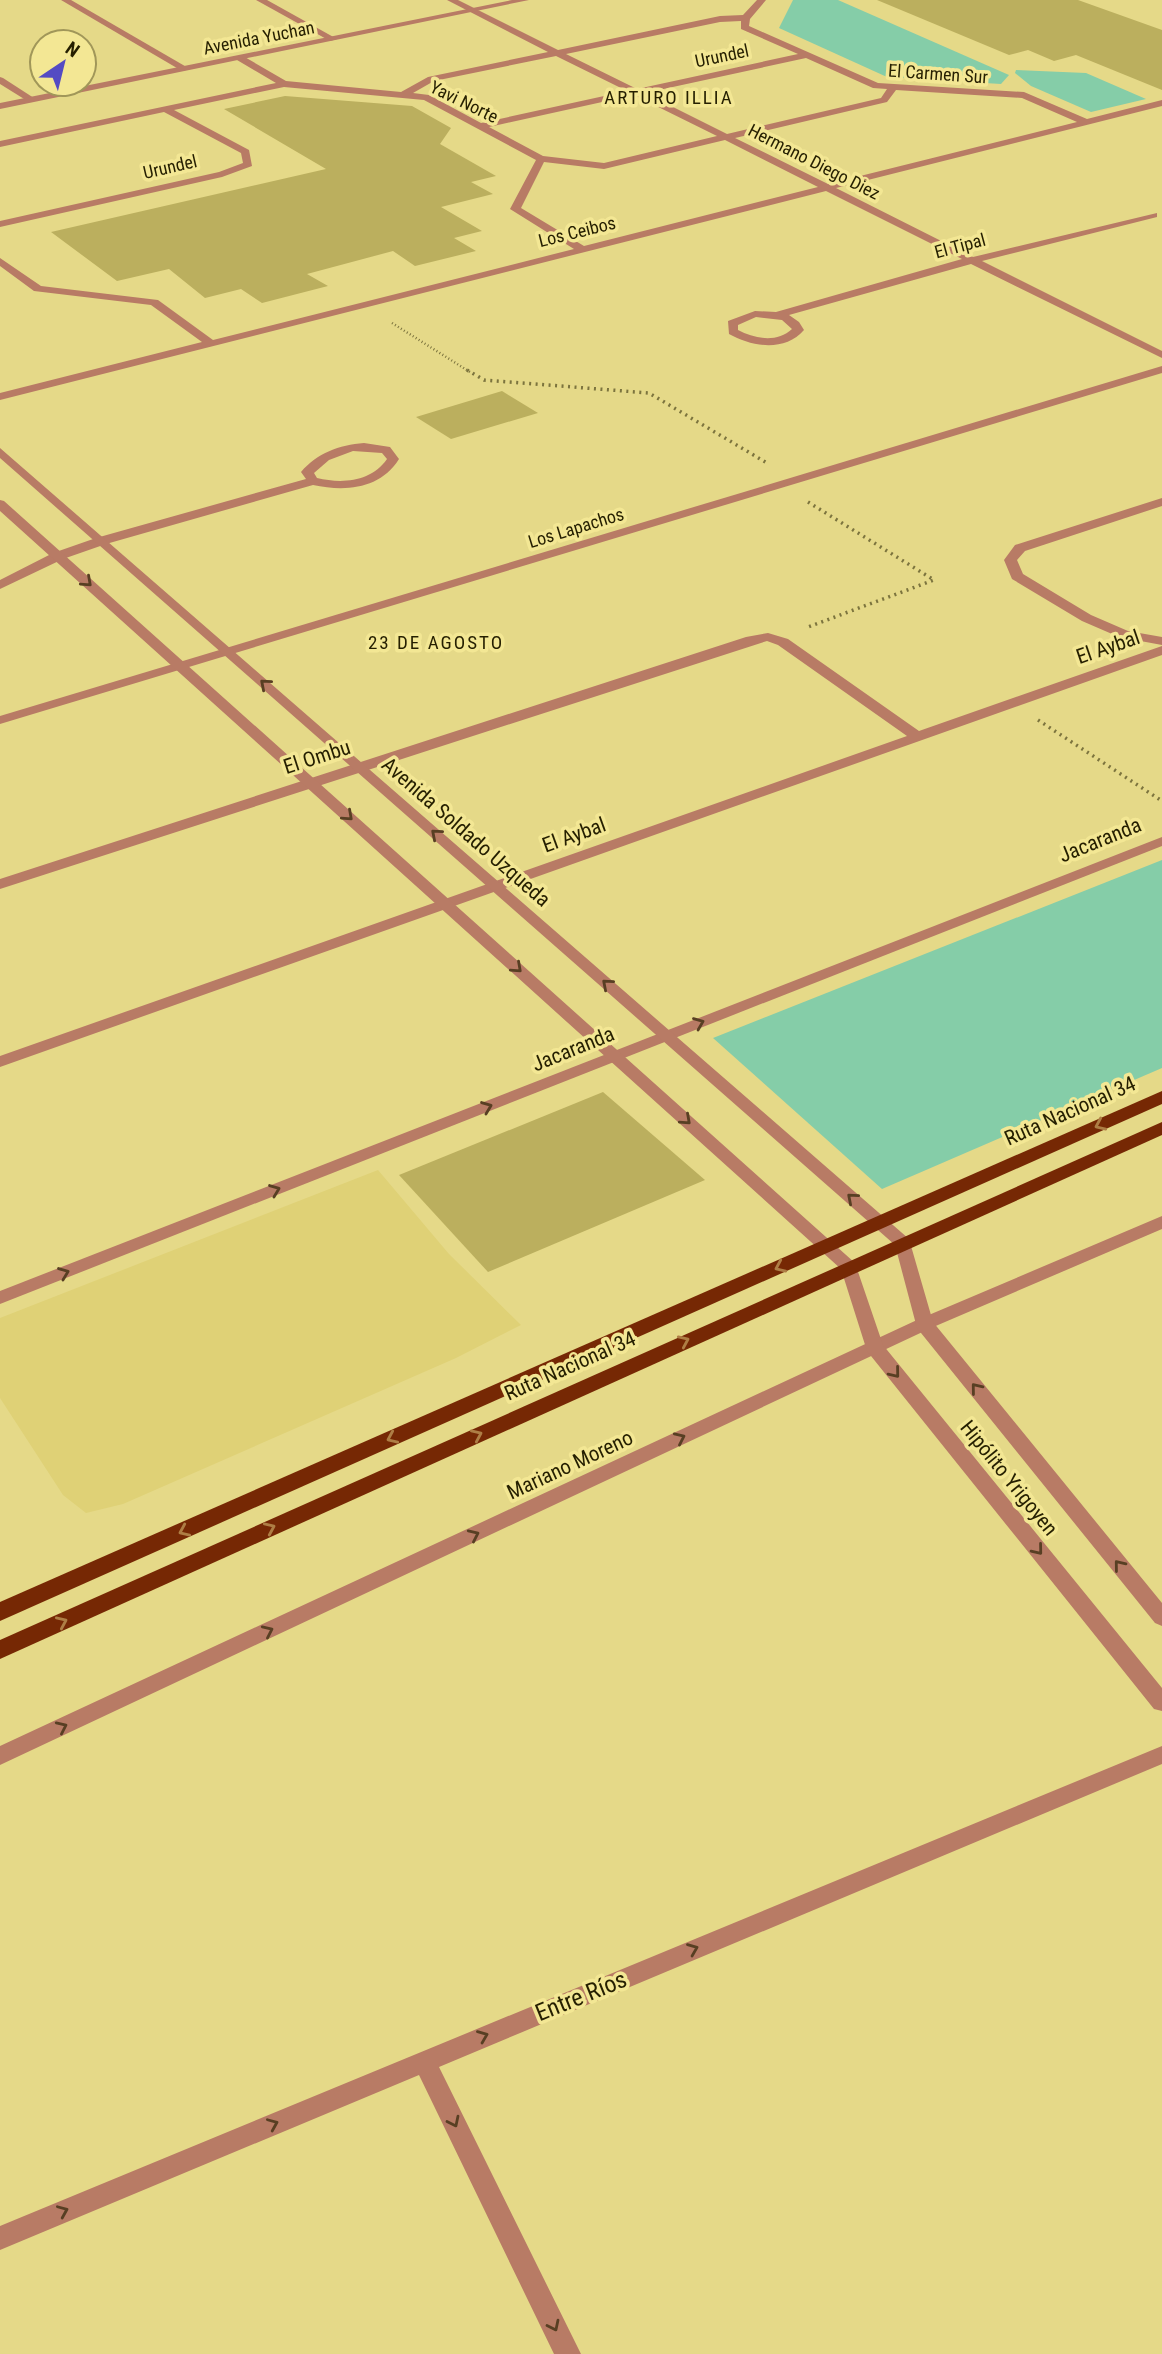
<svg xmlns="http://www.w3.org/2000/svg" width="1162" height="2354" font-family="'Roboto Condensed',sans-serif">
<rect width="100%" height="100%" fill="#e5d988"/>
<path fill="#dfd176" d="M378,1170L449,1254L521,1325L456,1358L123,1504L86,1513L63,1495L0,1398V1318Z"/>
<g fill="#85cda8">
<path d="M793,0H838L1009,75L1001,84L887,77L779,28Z"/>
<path d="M1016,70L1086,73L1146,99L1091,112L1031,86L1015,73Z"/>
<path d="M1162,860V1068L882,1189L713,1038Z"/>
</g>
<g fill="#bbaf5e">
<path d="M877,0H1078L1162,30V90L1076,55L1054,61L1028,50L1009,55Z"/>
<path d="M285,96L412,106L451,128L440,144L496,176L471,182L493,194L441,207L482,231L454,238L476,251L415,266L393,251L307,274L328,286L262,303L241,289L205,298L169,269L117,281L51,232L326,169L224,109Z"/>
<path d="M502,391L538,413L451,439L416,417Z"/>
<path d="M603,1092L705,1180L488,1272L399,1175Z"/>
</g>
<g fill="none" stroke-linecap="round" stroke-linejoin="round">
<path stroke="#7c743e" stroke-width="2.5" stroke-dasharray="1 2.5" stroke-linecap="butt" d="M392,323L470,372"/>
<g stroke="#7c743e" stroke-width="3.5" stroke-dasharray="2 4.5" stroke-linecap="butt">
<path d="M467,370L484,380L649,393L767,463"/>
<path d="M808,502L934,580L808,627"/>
<path d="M1038,720L1162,801"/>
</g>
<g fill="#b87b65" fill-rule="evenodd">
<path d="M61,0H71L190,69L182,71Z"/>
<path d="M256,0H267L337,39L330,41Z"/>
<path d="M447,0H458L558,50L720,16L743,15L757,0H766L750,19L749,26L878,83L1024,92L1087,119L1162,100V106L836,188L973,257L1157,213V217L982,261L1162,351V358L971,264L789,315L799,322L804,330C785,352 752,347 729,334L728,321L755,311L776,312L962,259L826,191L0,400V393L202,342L151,305L34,291L0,266V258L41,286L158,300L213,340L574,249L510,209L536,160L424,100L284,87L174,110L249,150L252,166L222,177L0,227V221L219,172L243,163L241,153L164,112L0,147V141L276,83L237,60V56H243L286,81L401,92L428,77L548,52ZM741,21V29L798,54L637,89L566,54L720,22ZM556,56L627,91L481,123L429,95L413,93L434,81ZM806,58L873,88L887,89L881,98L727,134L645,93ZM896,90L1022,98L1077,122L828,184L735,138L887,102ZM634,95L717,136L604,163L543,156L489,127ZM725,140L818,187L584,246L521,208L544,162L604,169ZM756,317L782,320L792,329C777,343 755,339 738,330V325Z"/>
<path d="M0,77L3,78L37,100L29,102L0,84Z"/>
<path d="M1162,366V373L0,724V716Z"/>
<path d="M364,443L390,447L399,459C380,489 346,492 313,485L106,544L63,559L0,589V580L53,553L96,538L306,479L301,472C317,453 339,445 364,443ZM353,451L382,453L387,459C371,482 342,484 317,478L314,473L329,460Z"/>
<path d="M1162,498V506L1025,551L1017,560L1023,574L1091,615L1128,631L1162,637V645L1119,637L1082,621L1012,579L1004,560L1015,545Z"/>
<path d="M768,633L788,639L919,731L1162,646V655L0,1067V1056L907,736L778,645L767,641L0,889V879L746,637Z"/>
<path d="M1162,837V846L0,1304V1291Z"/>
<path d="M1162,1216V1229L931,1328L0,1765V1746L917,1320Z"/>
<path d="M1162,1746V1764L439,2067L581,2354H554L419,2075L0,2250V2226Z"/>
</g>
<g fill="#b87b65" fill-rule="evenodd">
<path d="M512,0H529L0,109V103Z"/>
<path d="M0,448L909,1239L933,1322L1162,1603V1626L1155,1623L917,1328L895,1245L0,458Z"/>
<path d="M0,500L4,501L855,1263L883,1345L1162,1688V1711L1154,1709L867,1351L841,1269L0,511Z"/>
</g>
<g fill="#762804" fill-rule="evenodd">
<path d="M1162,1091V1104L0,1621V1602Z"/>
<path d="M1162,1122V1135L0,1659V1640Z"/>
</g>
</g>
<defs><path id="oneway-chevron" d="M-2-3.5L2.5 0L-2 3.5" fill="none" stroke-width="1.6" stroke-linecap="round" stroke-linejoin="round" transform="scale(1.75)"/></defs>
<g stroke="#583f23">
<use href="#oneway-chevron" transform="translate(87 582) rotate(42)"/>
<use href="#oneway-chevron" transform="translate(265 684) rotate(-139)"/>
<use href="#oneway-chevron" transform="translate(348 816) rotate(42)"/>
<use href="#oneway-chevron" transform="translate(436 834) rotate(-139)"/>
<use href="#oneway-chevron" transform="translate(517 968) rotate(42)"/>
<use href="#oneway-chevron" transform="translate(607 984) rotate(-139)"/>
<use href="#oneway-chevron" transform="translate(699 1023) rotate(-22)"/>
<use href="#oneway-chevron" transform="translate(487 1107) rotate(-21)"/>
<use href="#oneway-chevron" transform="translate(686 1120) rotate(42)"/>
<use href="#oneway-chevron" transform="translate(275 1190) rotate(-21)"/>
<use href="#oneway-chevron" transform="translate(852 1198) rotate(-139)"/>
<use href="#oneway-chevron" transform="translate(64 1273) rotate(-21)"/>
<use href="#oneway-chevron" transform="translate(895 1373) rotate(51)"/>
<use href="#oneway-chevron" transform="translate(976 1388) rotate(-129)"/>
<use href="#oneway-chevron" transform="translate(680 1438) rotate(-25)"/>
<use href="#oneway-chevron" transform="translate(474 1535) rotate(-25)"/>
<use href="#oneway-chevron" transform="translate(1038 1550) rotate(51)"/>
<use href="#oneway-chevron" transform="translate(1119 1565) rotate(-129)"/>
<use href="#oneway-chevron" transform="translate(268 1631) rotate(-25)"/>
<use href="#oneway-chevron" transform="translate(62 1727) rotate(-25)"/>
<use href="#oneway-chevron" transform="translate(693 1949) rotate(-22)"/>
<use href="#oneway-chevron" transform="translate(483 2036) rotate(-22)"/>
<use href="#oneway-chevron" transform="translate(454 2122) rotate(64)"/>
<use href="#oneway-chevron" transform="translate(273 2124) rotate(-23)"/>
<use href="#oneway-chevron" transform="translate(63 2211) rotate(-23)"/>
<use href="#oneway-chevron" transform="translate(554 2326) rotate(64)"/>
</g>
<g stroke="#ae7e45">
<use href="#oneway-chevron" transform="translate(1100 1125) rotate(156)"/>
<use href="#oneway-chevron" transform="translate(780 1267) rotate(156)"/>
<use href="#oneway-chevron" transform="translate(684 1341) rotate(-24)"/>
<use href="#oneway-chevron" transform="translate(477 1435) rotate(-24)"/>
<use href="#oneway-chevron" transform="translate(392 1438) rotate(156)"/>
<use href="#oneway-chevron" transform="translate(270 1528) rotate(-24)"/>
<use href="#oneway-chevron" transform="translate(184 1531) rotate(156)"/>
<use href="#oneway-chevron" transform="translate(62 1622) rotate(-24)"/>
</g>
<g text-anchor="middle" stroke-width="7" stroke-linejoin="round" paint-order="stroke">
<g font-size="18" fill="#251f00" stroke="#f3e794">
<text transform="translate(259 38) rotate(-11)" y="6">Avenida Yuchan</text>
<text transform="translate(722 56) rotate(-12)" y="6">Urundel</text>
<text transform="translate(938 74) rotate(4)" y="6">El Carmen Sur</text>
<text transform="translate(464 102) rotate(26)" y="6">Yavi Norte</text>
<text transform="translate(814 162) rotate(27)" y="6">Hermano Diego Diez</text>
<text transform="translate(170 167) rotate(-13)" y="6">Urundel</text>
<text transform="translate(577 232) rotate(-14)" y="6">Los Ceibos</text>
<text transform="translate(960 246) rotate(-15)" y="6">El Tipal</text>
<text transform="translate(576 528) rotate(-17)" y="6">Los Lapachos</text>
</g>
<g font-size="19" letter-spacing="2" fill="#251f00" stroke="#f3e794">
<text x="669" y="104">ARTURO ILLIA</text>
<text x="436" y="649">23 DE AGOSTO</text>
</g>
<g font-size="21" fill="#251f00" stroke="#f3e794">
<text transform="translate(1108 647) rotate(-19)" y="7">El Aybal</text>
<text transform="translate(317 757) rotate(-18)" y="7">El Ombu</text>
<text transform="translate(466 832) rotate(41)" y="7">Avenida Soldado Uzqueda</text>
<text transform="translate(574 835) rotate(-20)" y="7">El Aybal</text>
<text transform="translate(1100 840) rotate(-22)" y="7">Jacaranda</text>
<text transform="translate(573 1049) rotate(-22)" y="7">Jacaranda</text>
<text transform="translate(1070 1111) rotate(-24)" y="7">Ruta Nacional 34</text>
<text transform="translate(570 1366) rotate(-24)" y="7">Ruta Nacional 34</text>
<text transform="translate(570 1465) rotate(-25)" y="7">Mariano Moreno</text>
<text transform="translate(1009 1478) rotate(51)" y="7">Hipólito Yrigoyen</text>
</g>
<g font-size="24" fill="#251f00" stroke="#f3e794">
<text transform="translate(581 1996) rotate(-22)" y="8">Entre Ríos</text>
</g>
</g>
<g transform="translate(63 63) rotate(35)"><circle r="33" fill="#f3e794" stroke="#a19759" stroke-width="2"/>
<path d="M0-5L12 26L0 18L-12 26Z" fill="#544bc3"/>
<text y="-10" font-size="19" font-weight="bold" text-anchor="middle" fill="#251f00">N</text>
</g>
</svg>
